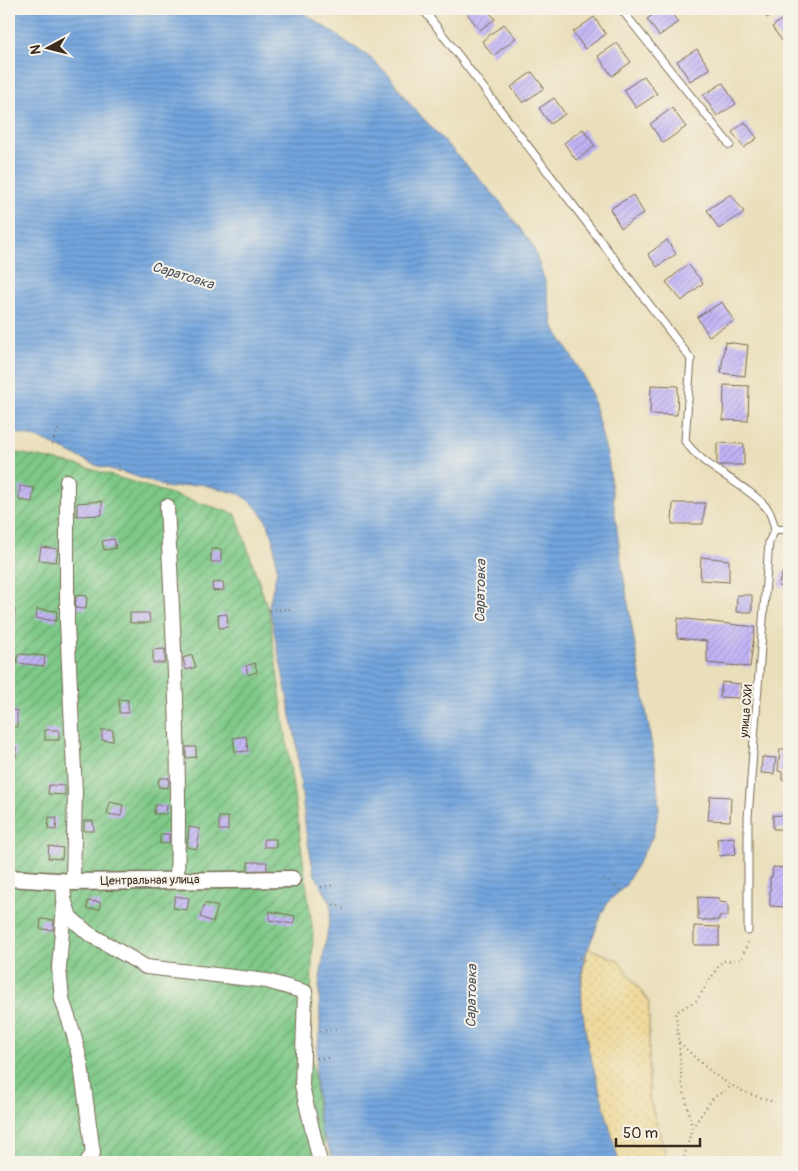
<svg xmlns="http://www.w3.org/2000/svg" width="798" height="1171" font-family="Pangolin,sans-serif">
<defs>
<pattern id="sand-dots" width="8" height="8" patternUnits="userSpaceOnUse" patternTransform="scale(1.25)"><rect width="8" height="8" fill="#eeda9e"/><path d="M2 2h.1M6 6h.1" fill="none" stroke="#cdbb88" stroke-width="1.8" stroke-linecap="round"/></pattern>
<pattern id="garden-furrows" width="10" height="10" patternUnits="userSpaceOnUse" patternTransform="scale(1.25)"><rect width="10" height="10" fill="#7ec987"/><path d="M-1 1l2-2M0 10L10 0M9 11l2-2" fill="none" stroke="#68a36e"/></pattern>
<pattern id="water-rules" width="6" height="5" patternUnits="userSpaceOnUse" patternTransform="scale(1.25)"><rect width="6" height="5" fill="#73a5de"/><path d="M0 2.5h6" fill="none" stroke="#6087b3"/></pattern>
<pattern id="building-hatch" width="6" height="6" patternUnits="userSpaceOnUse" patternTransform="scale(1.25)"><rect width="6" height="6" fill="#c2b4f8"/><path d="M-1 1l2-2M0 6l6-6M5 7l2-2" fill="none" stroke="#9f93c8"/></pattern>
</defs>
<rect width="100%" height="100%" fill="#f7f3e8"/>
<filter id="ink" filterUnits="userSpaceOnUse"><feTurbulence type="fractalNoise" baseFrequency=".02" numOctaves="2"/><feDisplacementMap in="SourceGraphic" scale="10" xChannelSelector="R" yChannelSelector="G"/><feConvolveMatrix kernelMatrix="1 2 1 2 8 2 1 2 1" color-interpolation-filters="sRGB"/></filter>
<filter id="wash" filterUnits="userSpaceOnUse"><feTurbulence type="fractalNoise" baseFrequency=".0096" numOctaves="4" result="noise"/><feDisplacementMap in="SourceGraphic" scale="20" xChannelSelector="R" yChannelSelector="G"/><feGaussianBlur stdDeviation="1.12" result="paint"/><feColorMatrix in="noise" values="0 0 0 0 0 0 0 0 0 0 0 0 0 0 0 0 0 1.4 0 .05"/><feComposite in="paint" operator="in"/></filter>
<g filter="url(#wash)">
<rect width="100%" height="100%" fill="#eadfbb"/>
<path fill="url(#sand-dots)" stroke="#94825e" d="M588,948L618,960L649,1002V1097L668,1162H619C599,1106 568,1006 588,948Z"/>
<path fill="url(#garden-furrows)" stroke="#5c7a52" d="M9,451L78,465L236,514L269,612L313,933L310,1033L318,1119L323,1137L327,1162H9Z"/>
<path fill="url(#water-rules)" stroke="#57687e" d="M9,9H298L369,57L389,75L409,103L498,199L533,246L545,281L554,328L583,375L592,396L608,459L622,568L656,770L659,809L653,836L625,886L608,902L602,913L584,959L581,979L582,1007L588,1047L619,1162H335L320,1129L315,1077L320,1025L319,985L331,909L329,900L314,873L306,832L296,740L269,606L277,570L273,537L265,518L253,504L240,494L200,484L169,488L129,474L95,465L41,439L9,431Z"/>
<g id="blocks">
<g fill="url(#building-hatch)">
<path d="M468,9H487L495,19L480,30L465,11Z"/>
<path d="M661,9H668L678,22L659,36L647,19Z"/>
<path d="M761,9H781L767,18Z"/>
<path d="M789,14V37L783,42L772,27Z"/>
<path d="M594,17L606,34L585,49L573,32Z"/>
<path d="M504,24L516,38L493,56L482,41Z"/>
<path d="M617,43L631,62L612,76L598,56Z"/>
<path d="M697,49L710,69L690,81L677,61Z"/>
<path d="M532,72L544,88L523,103L511,87Z"/>
<path d="M644,76L657,94L636,108L624,90Z"/>
<path d="M723,83L736,104L717,116L703,95Z"/>
<path d="M554,98L565,114L550,124L539,108Z"/>
<path d="M672,108L686,127L663,143L650,124Z"/>
<path d="M745,122L757,138L744,148L732,132Z"/>
<path d="M583,129L595,146L576,160L564,143Z"/>
<path d="M731,194L744,212L719,229L707,210Z"/>
<path d="M633,195L644,213L621,228L610,209Z"/>
<path d="M667,240L676,254L657,267L648,254Z"/>
<path d="M688,264L703,283L682,301L666,282Z"/>
<path d="M722,302L734,321L709,336L697,317Z"/>
<path d="M725,342L748,345L745,376L721,373Z"/>
<path d="M651,385L678,386L677,415L650,414Z"/>
<path d="M724,385L749,386L748,421L723,420Z"/>
<path d="M717,443L744,444V465H717Z"/>
<path d="M20,486L34,488L32,502L19,500Z"/>
<path d="M102,501V515L77,516V503Z"/>
<path d="M673,503H705L703,524H672Z"/>
<path d="M114,539L116,548L104,550L102,541Z"/>
<path d="M41,547L58,549L56,562L39,560Z"/>
<rect x="211" y="549" width="10" height="13"/>
<path d="M701,557L729,560V582L700,580Z"/>
<path d="M783,571L789,573V588L778,586Z"/>
<path d="M223,582L224,590L213,591L212,583Z"/>
<path d="M76,595L87,596L86,609L75,608Z"/>
<path d="M737,595H752V612H736Z"/>
<path d="M9,609H15L14,621H9Z"/>
<path d="M37,609L57,611L56,621L36,618Z"/>
<path d="M130,613H149L150,623H130Z"/>
<path d="M227,614L228,627L219,628L218,615Z"/>
<path d="M678,618L755,627L750,667L707,663V641L677,638Z"/>
<path d="M9,637H13L12,650H9Z"/>
<path d="M165,649V663H153V650Z"/>
<path d="M18,654L45,656L44,666L17,663Z"/>
<path d="M192,655L196,667L186,670L183,658Z"/>
<path d="M255,663L257,672L248,675L246,666Z"/>
<path d="M722,682L741,684L740,698L720,697Z"/>
<path d="M119,699L128,700V713H119Z"/>
<path d="M17,710V727H9V711Z"/>
<path d="M788,713H789V733H785Z"/>
<rect x="45" y="730" width="14" height="10"/>
<path d="M102,730H113V741L102,740Z"/>
<path d="M246,736L248,751L235,752L233,738Z"/>
<rect x="9" y="747" width="7" height="10"/>
<path d="M186,747H196V757L186,758Z"/>
<path d="M780,749H789V780H782V772L778,771Z"/>
<path d="M762,757L776,758L774,774L761,773Z"/>
<path d="M159,778H169L168,788L158,787Z"/>
<path d="M49,785L65,786V795L48,794Z"/>
<path d="M788,787H789V809L786,808Z"/>
<path d="M710,796L731,797L730,821L708,820Z"/>
<path d="M110,802L123,805L121,816L107,814Z"/>
<path d="M155,805H167L166,814H154Z"/>
<path d="M773,815L789,816V836H785L786,829H773Z"/>
<path d="M49,817L57,818L56,830L48,829Z"/>
<rect x="219" y="817" width="9" height="13"/>
<path d="M84,821H93L94,831H84Z"/>
<path d="M189,827L200,829L197,849L187,847Z"/>
<path d="M160,834H169V843L160,844Z"/>
<path d="M734,837L736,854L719,856L717,839Z"/>
<rect x="264" y="839" width="12" height="8"/>
<path d="M49,846L63,848L62,859L48,858Z"/>
<path d="M248,862H267V871L248,872Z"/>
<path d="M773,867L789,868L787,907L770,906V877H772Z"/>
<path d="M175,896L189,898L187,910L173,908Z"/>
<path d="M698,897L719,898V902L728,903V916H719V920H698Z"/>
<path d="M88,901L100,902V909H87Z"/>
<path d="M205,903L218,907L213,922L200,917Z"/>
<path d="M270,911L295,916L293,924L269,920Z"/>
<path d="M41,919L54,920L53,930L40,929Z"/>
<path d="M694,926L719,927V945H694Z"/>
</g>
</g>
</g>
<g filter="url(#ink)">
<use href="#blocks" fill-opacity="0" stroke="#786955" stroke-width="1"/>
<g fill="none" stroke-linecap="round" stroke-linejoin="round">
<g stroke="#786955" stroke-width="9">
<g id="service">
<path d="M423,9L691,359L685,441C704,469 745,483 766,507C771,512 773,522 775,529"/>
<path d="M621,9L730,145"/>
<path d="M748,931V818L769,542L775,529L789,530"/>
</g>
</g>
<g stroke="#786955" stroke-width="16">
<g id="minor">
<path d="M67,481V623L75,792L73,882"/>
<path d="M167,506C173,630 181,755 177,879"/>
<path d="M63,881L64,899L70,917L88,933L146,967L267,981L305,992L302,1086L320,1162"/>
<path d="M64,905L59,968L62,999L74,1035L81,1065L93,1153L87,1162"/>
</g>
</g>
<g stroke="#786955" stroke-width="19">
<path id="tertiary" d="M9,878L73,882L292,879"/>
</g>
<g stroke="#786955" stroke-width="2" stroke-dasharray="1 4" stroke-linecap="butt">
<path d="M52,444L59,427"/>
<path d="M119,465V472"/>
<path d="M167,480L168,488"/>
<path d="M269,610L292,609"/>
<path d="M603,879L622,890"/>
<path d="M321,887L335,885"/>
<path d="M329,902L344,909"/>
<path d="M579,957L584,960"/>
<path d="M320,1031L337,1029"/>
<path d="M679,1042C714,1076 726,1088 774,1102"/>
<path d="M317,1058H331"/>
<path d="M692,1128L713,1098L730,1087"/>
<path d="M683,1162L692,1128L682,1082L676,1012L697,1000L722,961L741,960L749,939"/>
</g>
<use href="#service" stroke="#fff" stroke-width="7"/>
<use href="#minor" stroke="#fff" stroke-width="14"/>
<use href="#tertiary" stroke="#fff" stroke-width="16"/>
</g>
</g>
<g text-anchor="middle" stroke-width="4" stroke-linejoin="round" paint-order="stroke">
<g font-size="12" fill="#3b2a1e" stroke="#f7f3e8">
<text transform="translate(746 711) rotate(-85)" y="4">улица СХИ</text>
<text transform="translate(150 880) rotate(-1)" y="4">Центральная улица</text>
</g>
<g font-size="14" font-style="italic" fill="#4f5561" stroke="#f7f3e8">
<text transform="translate(183 275) rotate(17)" y="5">Саратовка</text>
<text transform="translate(480 591) rotate(-89)" y="5">Саратовка</text>
<text transform="translate(471 996) rotate(-89)" y="5">Саратовка</text>
</g>
</g>
<rect width="798" height="1171" fill="none" stroke="#f7f3e8" stroke-width="30"/>
<g transform="translate(48 48) rotate(263)" stroke="#f7f3e8" stroke-width="4" paint-order="stroke">
<path d="M0-4L9 19L0 12L-9 19Z" fill="#3b2a1e"/>
<text y="-8" font-size="14" font-weight="bold" text-anchor="middle" fill="#3b2a1e">N</text>
</g>
<path d="M616 1138v8h84v-8" fill="none" stroke="#3b2a1e" stroke-width="2.5"/>
<text x="623" y="1138" font-size="15" fill="#3b2a1e" stroke="#f7f3e8" stroke-width="4" paint-order="stroke">50 m</text>
</svg>
